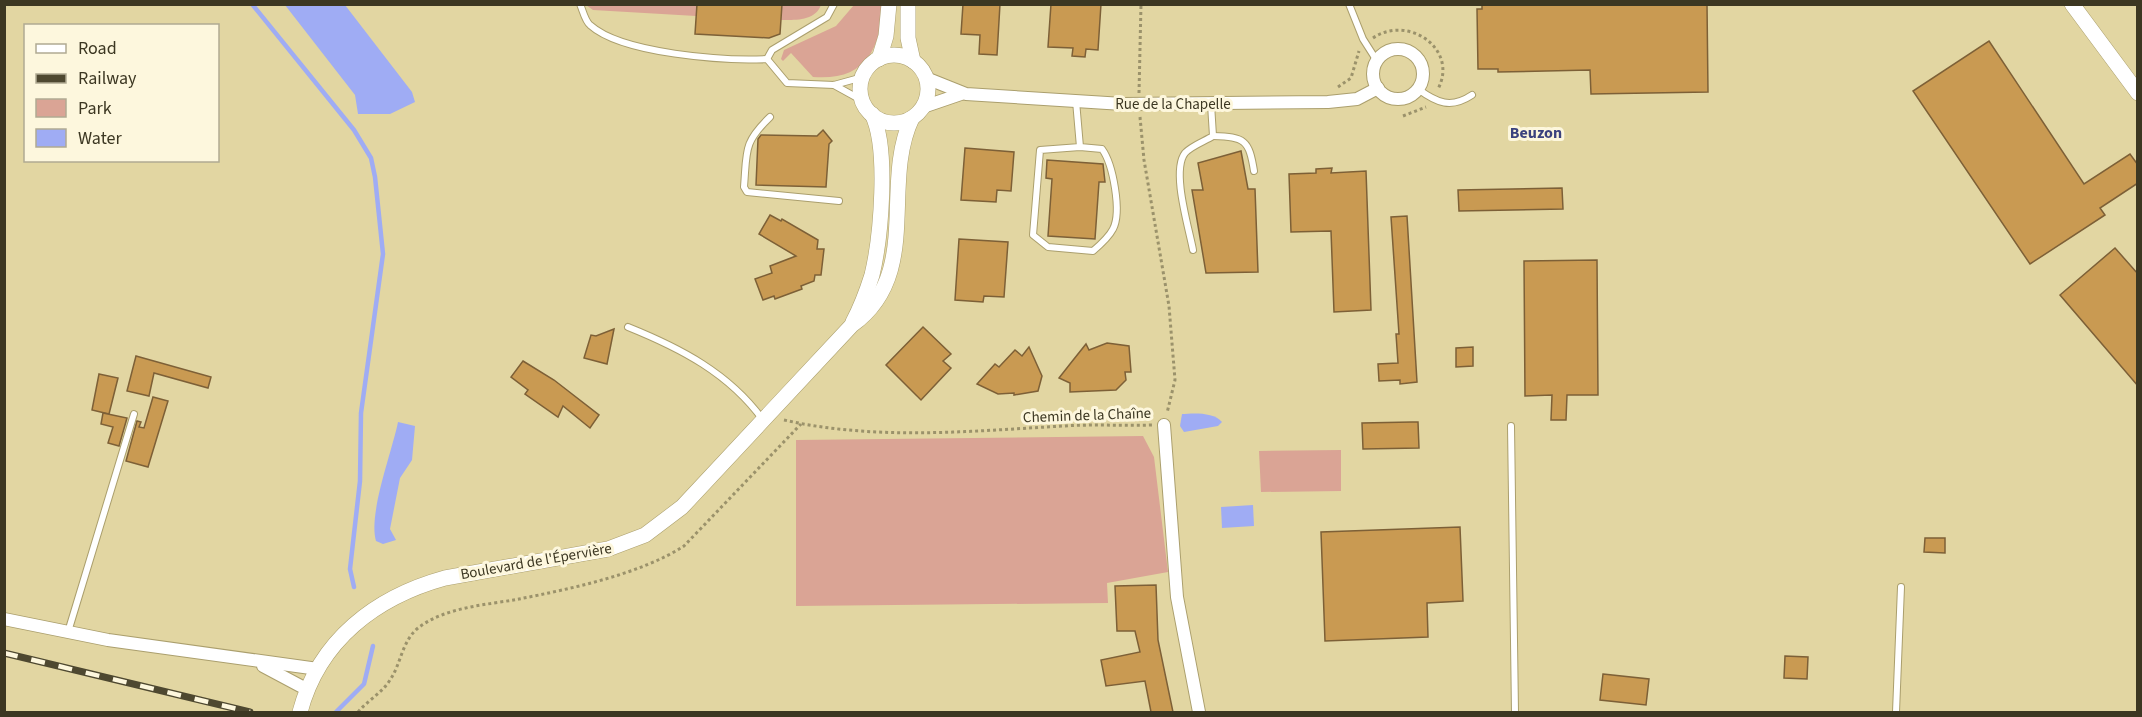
<svg xmlns="http://www.w3.org/2000/svg" width="2142" height="717" font-family="'Source Sans 3',sans-serif">
<rect width="100%" height="100%" fill="#e2d6a2"/>
<g fill="#daa495">
<path d="M586,5H697L696,16L593,10Z"/>
<path d="M782,5H821C815,21 796,20 781,20Z"/>
<path d="M854,5H884C879,51 865,81 813,77L791,53L783,61L781,59L784,50L836,26Z"/>
<path d="M1143,436L1154,457L1168,572L1107,583L1108,603L796,606V440Z"/>
<path d="M1341,450V491L1261,492L1259,451Z"/>
</g>
<g fill="#9facf4">
<path d="M285,5H345L412,92L415,102L390,114H358L355,95Z"/>
<path d="M1182,414C1194,413 1214,412 1222,422L1218,426L1184,432L1180,426Z"/>
<path d="M398,422L415,426L412,460L400,478L390,529L396,540L383,544L376,541C368,514 392,452 398,422Z"/>
<path d="M1253,505L1254,526L1222,528L1221,507Z"/>
</g>
<g fill="none" stroke-linecap="round" stroke-linejoin="round">
<g stroke="#9facf4" stroke-width="4.5">
<path d="M252,4L354,130L371,158L375,177L383,254L361,413L360,481L350,569L354,587"/>
<path d="M336,712L364,684L373,646"/>
</g>
</g>
<g fill="#c99a52" stroke="#7d6037" stroke-width="1.5">
<path d="M697,4H782L780,34L769,38L695,34Z"/>
<path d="M963,4H1000L997,55L979,54L980,35L961,34Z"/>
<path d="M1051,4H1101L1098,50L1086,49L1085,57L1072,56L1073,48L1048,47Z"/>
<path d="M1482,4H1707L1708,92L1591,94L1590,70L1498,72V69H1478L1477,9H1482Z"/>
<path d="M1989,41L2084,184L2130,154L2138,165V183L2100,208L2105,215L2030,264L1913,91Z"/>
<path d="M823,130L832,141L829,144L826,187L756,185L758,139L761,135L817,136Z"/>
<path d="M965,148L1014,152L1011,191L997,190L996,202L961,200Z"/>
<path d="M1241,151L1248,189H1255L1258,272L1206,273L1192,190H1203L1198,163Z"/>
<path d="M1047,160L1103,164L1105,182H1099L1095,239L1048,236L1052,179L1046,178Z"/>
<path d="M1332,168L1331,173L1366,171L1371,310L1334,312L1331,231L1291,232L1289,174L1316,173V169Z"/>
<path d="M1562,188L1563,209L1459,211L1458,190Z"/>
<path d="M770,215L781,221L782,219L818,240L817,249H824L821,275H815L814,281L801,286L802,289L775,299L774,296L763,300L755,279L772,273L770,266L796,256L759,234Z"/>
<path d="M1407,216L1417,382L1400,384V380L1379,381L1378,364L1398,363L1396,334H1399L1391,217Z"/>
<path d="M959,239L1008,242L1004,297L984,296L983,302L955,300Z"/>
<path d="M2115,248L2138,274V386L2060,295Z"/>
<path d="M1597,260L1598,395H1567L1566,420H1551L1552,395L1525,396L1524,261Z"/>
<path d="M923,327L951,354L943,361L951,368L921,400L886,365Z"/>
<path d="M614,329L607,364L584,358L591,335L596,336Z"/>
<path d="M1107,343L1129,346L1131,372H1125L1126,380L1116,390L1070,392V383L1059,378L1070,364L1086,344L1089,350Z"/>
<path d="M1029,347L1042,376L1038,391L1014,395V393L998,394L977,384L995,364L999,367L1015,350L1022,356Z"/>
<path d="M1473,347V366L1456,367V348Z"/>
<path d="M136,356L211,377L208,388L154,373L149,396L127,391Z"/>
<path d="M523,361L554,380L599,415L590,428L563,406L558,417L525,394L528,390L511,377Z"/>
<path d="M99,374L118,378L109,414L92,410Z"/>
<path d="M153,397L168,401L148,467L126,461L137,421L141,422L139,427L144,428Z"/>
<path d="M103,413L127,418L119,446L108,443L113,427L101,424Z"/>
<path d="M1412,422H1418L1419,448L1363,449L1362,423Z"/>
<path d="M1460,527L1463,601L1427,603L1428,637L1325,641L1321,532Z"/>
<path d="M1925,538H1945V553L1924,552Z"/>
<path d="M1156,585L1158,640L1173,712H1151L1145,681L1106,686L1101,660L1140,652L1135,631H1117L1115,586Z"/>
<path d="M1785,656L1808,657L1807,679L1784,678Z"/>
<path d="M1603,674L1649,679L1646,705L1600,700Z"/>
</g>
<g fill="none" stroke-linecap="round" stroke-linejoin="round">
<g stroke="#ab9f6d" stroke-width="8">
<g id="service">
<path d="M580,4C583,11 585,21 590,25C622,54 725,61 767,59L787,83L834,85L863,77"/>
<path d="M1349,4L1363,39L1377,61"/>
<path d="M767,59L772,50L827,17L834,4"/>
<path d="M834,85L863,101"/>
<path d="M1418,89C1437,103 1451,109 1472,95"/>
<path d="M1076,101L1080,147L1040,150L1033,235L1048,247L1093,251C1100,245 1109,237 1113,229C1122,212 1113,164 1102,149L1080,147"/>
<path d="M770,117C743,143 747,151 744,187L747,192L839,201"/>
<path d="M1213,136C1245,137 1249,140 1254,171"/>
<path d="M1193,250C1189,228 1171,171 1185,153C1191,146 1205,141 1213,136L1211,104"/>
<path d="M628,327C680,348 729,373 763,420"/>
<path d="M1511,426L1515,712"/>
<path d="M68,632L134,414"/>
<path d="M1896,712L1901,587"/>
</g>
</g>
<g stroke="#ab9f6d" stroke-width="14">
<g id="minor">
<circle cx="1398" cy="74" r="25"/>
<path d="M926,78L966,94L1123,104L1328,102L1357,99L1378,88"/>
<path d="M923,107L961,94"/>
<path d="M1164,425L1177,597L1199,712"/>
<path d="M4,619L108,640L318,669"/>
<path d="M263,666L308,690"/>
</g>
</g>
<g stroke="#ab9f6d" stroke-width="16">
<g id="tertiary">
<path d="M908,4V38L913,61"/>
<path d="M2072,4L2138,93"/>
<circle cx="894" cy="89" r="34"/>
<path d="M879,59L886,36L889,4"/>
<path d="M853,322C861,307 867,291 872,275C881,237 889,148 872,114"/>
<path d="M300,712C319,640 376,597 445,578L608,549L645,535L682,507L852,325C923,274 880,185 912,118"/>
</g>
</g>
<g stroke="#9b926b" stroke-width="3" stroke-dasharray="3 3" stroke-linecap="butt">
<path d="M1373,38C1408,14 1459,49 1438,89"/>
<path d="M1338,87L1351,78L1359,51"/>
<path d="M1139,93L1141,4"/>
<path d="M1403,116L1426,107"/>
<path d="M1140,117L1144,160L1169,306L1175,380L1167,413"/>
<path d="M784,420C877,441 971,431 1064,426C1093,424 1122,426 1152,425"/>
<path d="M358,712C367,701 382,693 390,680C401,664 402,641 418,628C445,607 486,605 519,599C570,589 641,574 684,546L801,424"/>
</g>
<use href="#service" stroke="#fff" stroke-width="6"/>
<use href="#minor" stroke="#fff" stroke-width="12"/>
<use href="#tertiary" stroke="#fff" stroke-width="15"/>
<g stroke="#4e4830" stroke-width="7">
<path id="rail" d="M4,653L250,712"/>
</g>
<use href="#rail" stroke="#fdf7dd" stroke-width="4.5" stroke-dasharray="14" stroke-linecap="butt"/>
</g>
<g text-anchor="middle" stroke-width="6" stroke-linejoin="round" paint-order="stroke">
<g font-size="15" fill="#3c3722" stroke="#fdf7dd">
<text x="1173" y="109">Rue de la Chapelle</text>
<text transform="translate(1087 415) rotate(-2)" y="5">Chemin de la Chaîne</text>
<text transform="translate(536 561) rotate(-10)" y="5">Boulevard de l'Épervière</text>
</g>
<g font-size="16" font-weight="bold" fill="#3b427e" stroke="#fdf7dd">
<text x="1536" y="138">Beuzon</text>
</g>
</g>
<rect width="2142" height="717" fill="none" stroke="#3c3722" stroke-width="12"/>
<rect x="24" y="24" width="195" height="138" fill="#fdf7dd" stroke="#b0aa92" stroke-width="1.5"/>
<rect x="36" y="44" width="30" height="9" fill="#ffffff" stroke="#b0aa92" stroke-width="1.5"/>
<text x="78" y="54" font-size="18" fill="#3c3722">Road</text>
<rect x="36" y="74" width="30" height="9" fill="#4e4830" stroke="#b0aa92" stroke-width="1.5"/>
<text x="78" y="84" font-size="18" fill="#3c3722">Railway</text>
<rect x="36" y="99" width="30" height="18" fill="#daa495" stroke="#b0aa92" stroke-width="1.5"/>
<text x="78" y="114" font-size="18" fill="#3c3722">Park</text>
<rect x="36" y="129" width="30" height="18" fill="#9facf4" stroke="#b0aa92" stroke-width="1.5"/>
<text x="78" y="144" font-size="18" fill="#3c3722">Water</text>
</svg>
